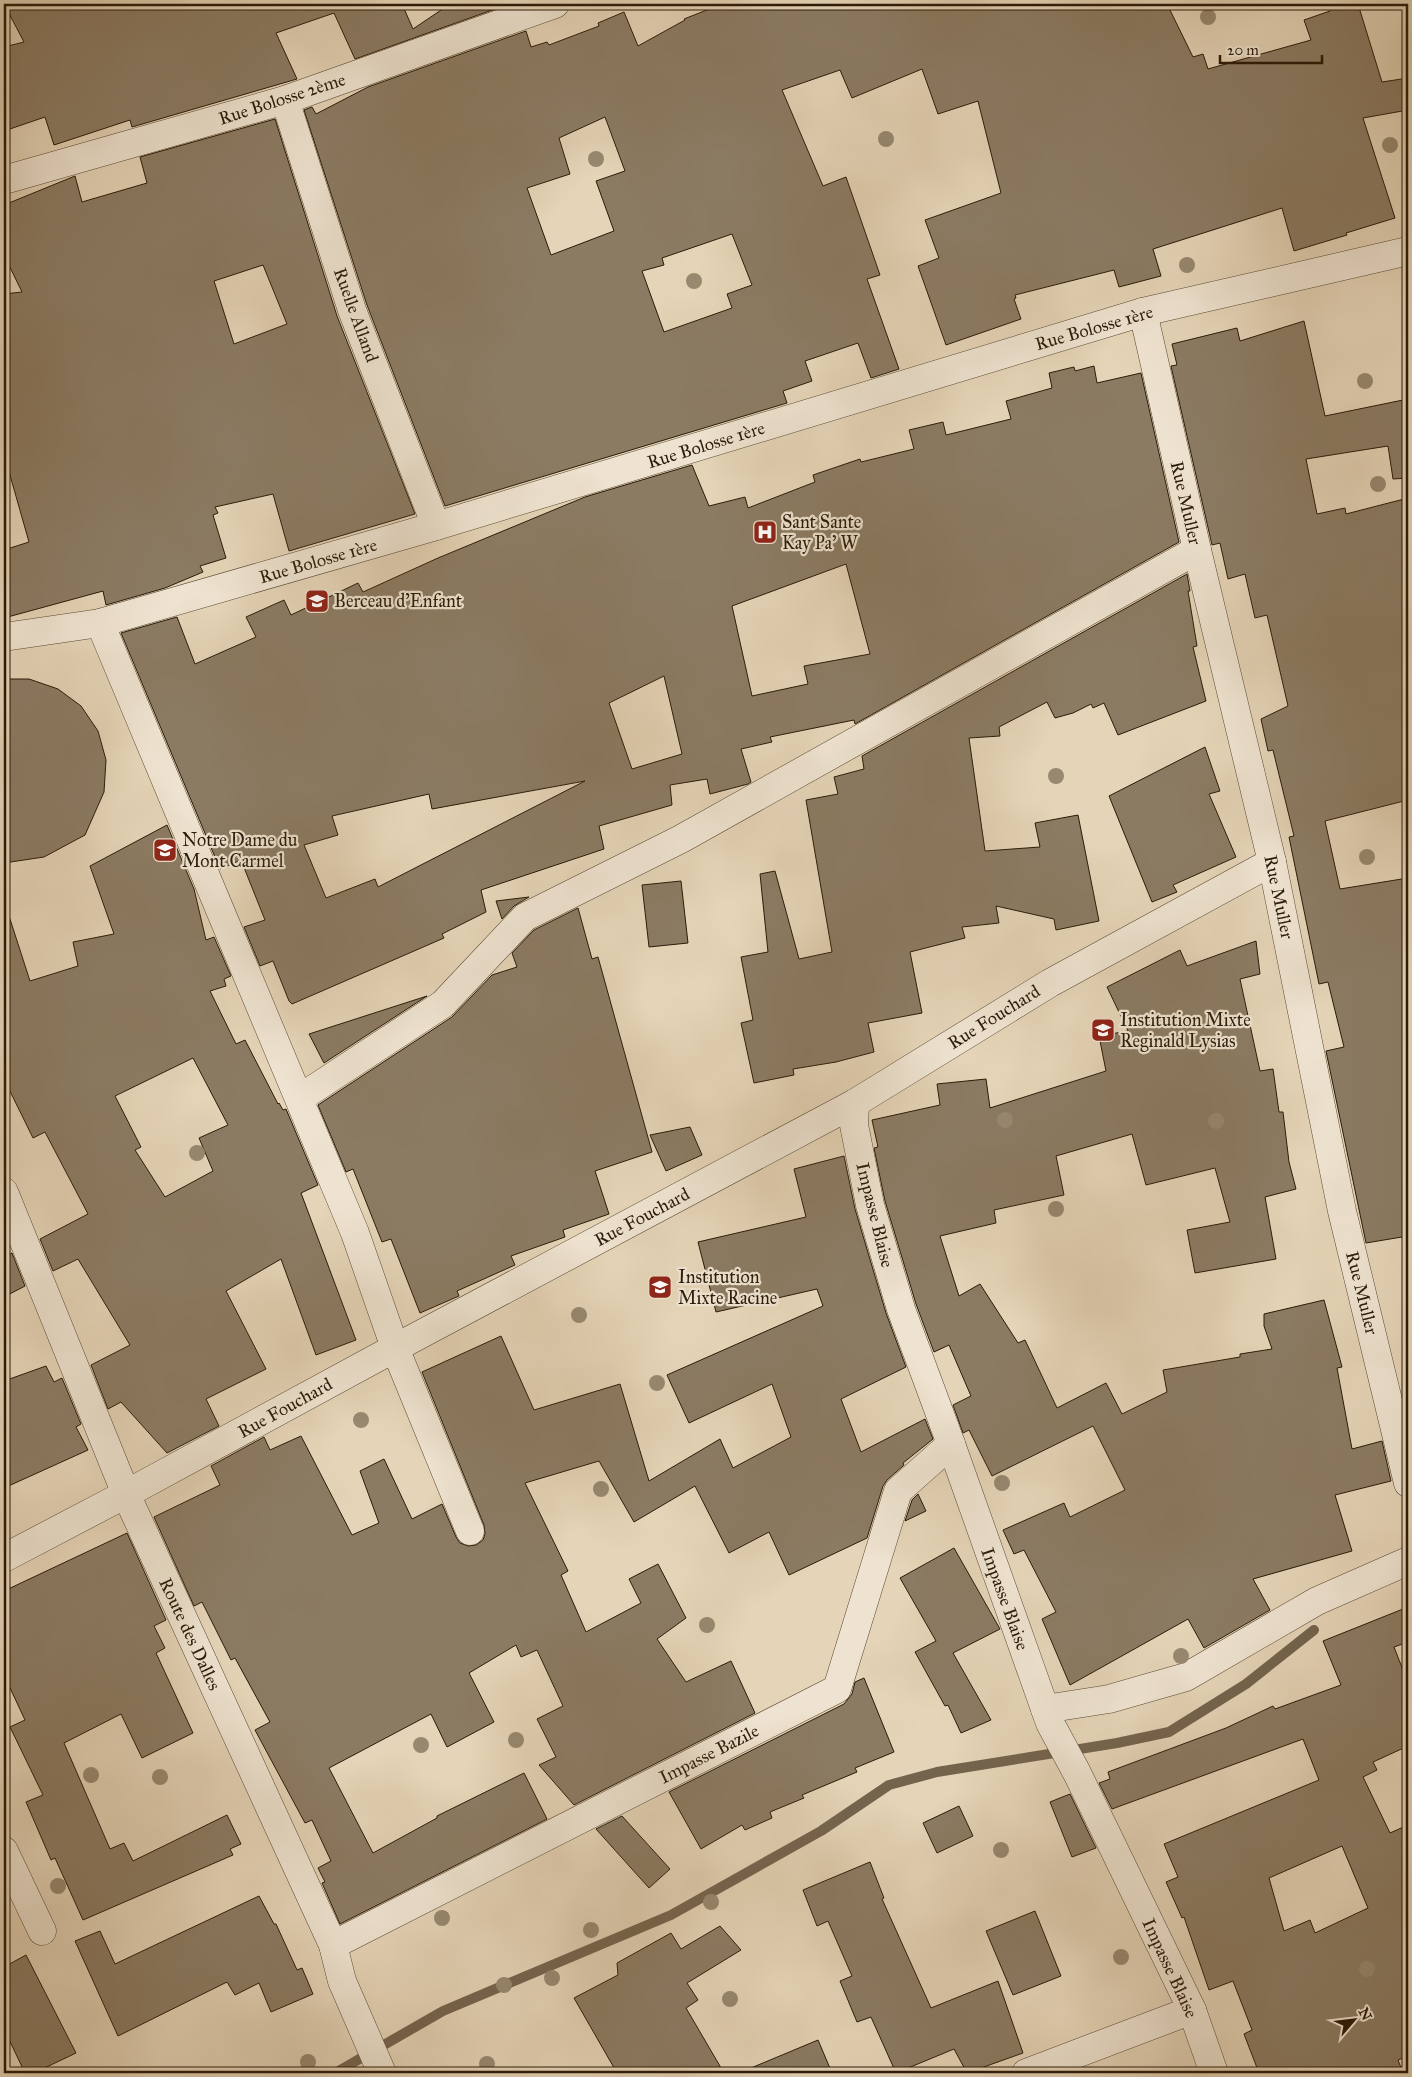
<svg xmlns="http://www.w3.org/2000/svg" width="1412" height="2077" font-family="'IM FELL Great Primer',serif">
<rect width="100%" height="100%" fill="#e5d4b7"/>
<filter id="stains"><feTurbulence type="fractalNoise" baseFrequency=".004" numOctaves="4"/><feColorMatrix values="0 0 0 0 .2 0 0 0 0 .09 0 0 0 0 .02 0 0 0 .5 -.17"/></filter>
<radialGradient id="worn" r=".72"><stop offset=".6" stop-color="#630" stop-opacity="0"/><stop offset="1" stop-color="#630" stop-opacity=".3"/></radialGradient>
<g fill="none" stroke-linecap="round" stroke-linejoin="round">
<path stroke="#74644e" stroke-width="10" d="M335,2073L443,2011L671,1915L821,1831L889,1785L937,1772L1117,1743L1169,1732L1246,1684L1314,1630"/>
</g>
<g fill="#8b7b63" stroke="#2a1b09" fill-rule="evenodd">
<path d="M4,4H402L413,29L450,4H509L355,59L334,13L276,33L297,79L132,127L130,120L54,145L45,117L4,131V47L24,42Z"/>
<path d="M722,4H1167L1193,57L1203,54L1208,69L1311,40L1304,20L1330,11L1328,4H1358L1382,82L1408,78V110L1363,118L1395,218L1346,233L1347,235L1294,251L1282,208L1153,249L1161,276L1119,287L1114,270L1015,295L1016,298L1014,299L1021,319L946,345L918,266L939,258L925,220L1001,193L978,101L938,114L922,69L852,98L840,70L782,90L823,186L846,177L880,275L867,279L899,369L871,378L858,343L805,361L812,381L783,391L787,403L445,506L367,305L304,110L312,107L316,114L368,87L526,31L531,47L547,42L549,45L599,26L598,23L624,12L638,46L685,20L684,19ZM605,117L625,171L596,181L614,231L551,255L527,188L570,174L559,138ZM732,234L752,285L727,294L732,308L664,332L642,271L664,265L662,258Z"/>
<path d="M275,119L337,316L415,514L289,551L273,494L215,507L218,513L213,515L226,558L200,566L203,572L165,588L106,605L103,591L4,618V550L29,542L4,454V294L22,292L4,255V205L75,176L82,202L147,183L140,157ZM263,265L287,324L234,344L214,281Z"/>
<path d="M1304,321L1325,416L1408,399V478L1393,479L1388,446L1306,459L1317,514L1345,508L1346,514L1408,498V800L1325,821L1340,889L1408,878V1236L1366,1243L1326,1051L1344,1047L1328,982L1319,984L1289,837L1294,836L1273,750L1268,751L1261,719L1288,706L1267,615L1255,618L1245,574L1228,579L1220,543L1212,545L1171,366L1177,365L1172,344L1237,328L1240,341Z"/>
<path d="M1094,366L1097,383L1141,373L1179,542L855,724L854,720L770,737L772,742L741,749L751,782L748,784L710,794L707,779L670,785L672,805L599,826L604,849L481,890L486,912L442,934L444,938L292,1004L289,1001L273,961L260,966L244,927L265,920L241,860L220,869L121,633L177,617L195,664L256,637L246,617L284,600L291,615L358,583L363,592L438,558L585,497L692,465L709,506L745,497L748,508L815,482L813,475L860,459L861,462L914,449L909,430L943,422L946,435L1011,419L1006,401L1052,388L1049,373L1074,367L1075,371ZM846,564L870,654L804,666L808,684L752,696L732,606ZM664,676L682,754L632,769L609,703ZM585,781L378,887L375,879L326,898L304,845L338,835L332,816L429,794L432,809Z"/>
<path d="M1187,574L1190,591H1188L1197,646L1193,647L1206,701L1118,735L1104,703L1093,708L1091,704L1073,713L1055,718L1047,702L999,727L1000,736L969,738L985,851L1040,847L1035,823L1078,815L1099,921L1056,930L1054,919L996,906L999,923L962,927L965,938L910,952L922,1013L868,1023L874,1052L836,1062L793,1069L794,1075L754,1083L741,1023L753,1020L741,957L768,952L760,874L775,871L799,959L832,952L806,800L838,794L834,777L864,769L862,756Z"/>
<path d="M4,679H29L58,689L81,706L98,731L106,760L104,792L85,835L44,857L4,863Z"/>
<path d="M1205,747L1220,791L1209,794L1236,857L1173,885L1177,892L1152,902L1109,796Z"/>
<path d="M167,825L194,889L206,940L214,937L231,976L224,979L226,986L210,991L236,1044L245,1040L278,1104L279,1103L283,1110L286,1109L318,1185L301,1193L356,1340L316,1355L281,1259L226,1291L266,1369L206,1399L219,1426L167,1453L121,1402L108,1409L91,1365L130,1345L78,1259L53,1271L40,1239L88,1214L45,1132L33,1138L4,1079V917L9,916L30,981L78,966L73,942L114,934L90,866ZM193,1058L228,1125L199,1138L213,1171L165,1197L135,1150L141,1147L115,1096Z"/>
<path d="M681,881L688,943L649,947L642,885Z"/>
<path d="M529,897L514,906L502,919L496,901Z"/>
<path d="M578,908L592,959L598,957L652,1152L595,1171L609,1214L563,1230L565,1237L511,1256L515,1265L457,1291L459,1296L420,1313L391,1239L382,1242L353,1169L346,1172L318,1105L452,1017L492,975L517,967L512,953L534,930Z"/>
<path d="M1256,941L1260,974L1240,979L1260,1071L1273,1069L1279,1112H1283L1289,1162L1296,1189L1265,1197L1276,1259L1195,1273L1187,1230L1230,1222L1215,1168L1146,1185L1132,1134L1056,1156L1064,1195L994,1210L996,1223L940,1236L959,1296L980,1284L1018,1343L1025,1340L1057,1408L1106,1383L1122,1414L1167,1392L1163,1370L1240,1357V1354L1272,1349L1264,1326V1314L1324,1300L1342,1367L1337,1368L1352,1449L1382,1441L1391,1481L1335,1495L1352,1551L1253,1579L1270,1610L1204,1648L1188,1619L1070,1685L1042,1619L1056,1612L1024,1550L1014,1554L1003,1530L1064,1503L1070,1517L1125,1490L1093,1426L992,1476L969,1430L963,1433L953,1405L971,1396L949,1345L934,1352L916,1304L885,1201L874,1148L878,1147L872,1120L940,1105L937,1084L986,1079L990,1108L1106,1071L1099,1036L1128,1031L1107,987L1180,950L1187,966Z"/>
<path d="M427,996L324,1063L309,1034Z"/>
<path d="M690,1127L702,1155L666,1171L650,1135Z"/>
<path d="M844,1156L855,1209L886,1313L906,1367L841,1399L861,1452L925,1419L933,1439L903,1463L904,1465L887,1480L883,1486L867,1538L789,1575L769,1532L729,1553L695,1486L634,1522L599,1461L525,1483L568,1571L561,1575L586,1632L641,1603L629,1579L658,1564L686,1618L657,1639L686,1682L731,1661L755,1713L574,1805L539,1765L556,1757L537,1719L563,1706L537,1650L521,1657L516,1645L469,1673L494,1722L447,1747L431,1714L329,1768L373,1853L437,1818V1816L524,1773L547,1819L340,1924L322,1883L325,1882L318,1868L331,1861L312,1820L305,1823L255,1730L270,1722L235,1658L231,1660L202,1602L194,1606L154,1517L220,1485L211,1466L264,1437L270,1450L301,1436L352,1535L379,1523L360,1471L384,1459L412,1519L442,1504L456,1537L460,1543L468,1546L476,1545L483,1540L485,1534L484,1525L422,1372L501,1336L534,1410L620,1384L649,1481L720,1439L733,1468L791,1437L772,1384L689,1423L667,1375L823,1306L817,1289L716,1312L698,1242L806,1217L794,1169Z"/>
<path d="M12,1253L25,1286L4,1297V1257Z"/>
<path d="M46,1366L54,1382L62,1378L81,1424L76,1427L88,1450L4,1488V1381Z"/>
<path d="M918,1494L926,1511L905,1521L912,1500Z"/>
<path d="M127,1533L166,1620L154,1626L165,1648L156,1653L193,1733L142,1758L121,1714L64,1743L110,1849L124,1843L133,1861L227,1815L241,1844L230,1849L233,1855L83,1920L55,1858L51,1860L26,1802L43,1795L10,1727L25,1720L4,1675V1591Z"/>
<path d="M954,1548L1000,1629L953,1653L991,1720L961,1733L948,1705L945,1706L915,1652L936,1641L900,1578Z"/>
<path d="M1408,1607V1642L1394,1647L1408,1683V1746L1373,1762L1377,1770L1363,1777L1390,1833L1408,1825V2056L1398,2060L1403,2073H1259L1244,2034L1252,2030L1233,1981L1209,1990L1184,1917L1182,1918L1166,1882L1178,1877L1164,1844L1319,1780L1303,1739L1112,1809L1099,1783L1110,1779L1108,1772L1226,1728L1273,1706L1275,1709L1341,1685L1323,1641ZM1342,1846L1368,1908L1315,1933L1310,1920L1284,1931L1269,1878Z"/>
<path d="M864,1678L894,1752L855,1768L857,1772L802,1795L804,1798L770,1812L772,1818L745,1830L742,1825L701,1849L669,1792L844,1704L852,1694L855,1682Z"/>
<path d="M1070,1794L1096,1848L1072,1857L1050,1802Z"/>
<path d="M959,1806L973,1836L937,1853L923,1823Z"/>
<path d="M622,1816L670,1869L649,1888L596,1829Z"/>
<path d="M870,1862L884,1898L882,1899L931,2008L998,1981L1023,2053L967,2073L954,2049L896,2073L871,2017L857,2022L840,1981L852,1976L828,1921L817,1926L803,1890Z"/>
<path d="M259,1896L274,1924H276L297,1970L302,1968L313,1994L271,2012L259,1983L235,1995L227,1982L118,2036L75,1941L100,1931L115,1964Z"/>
<path d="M1035,1911L1061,1976L1013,1995L986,1931Z"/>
<path d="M720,1926L741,1950L687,1983L698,2000L686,2008L724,2073H617L574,1998L618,1975L617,1963L671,1933L681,1949Z"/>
<path d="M26,1955L76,2053L34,2073H25L4,2029V1967Z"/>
<path d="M818,2040L832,2073H739Z"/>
</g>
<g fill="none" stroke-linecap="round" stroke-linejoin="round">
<g stroke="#594934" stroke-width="29">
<g id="minor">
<path d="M285,100L352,310L436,526"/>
<path d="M4,180L285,100L555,4"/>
<path d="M1143,312L1197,550L1272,862L1342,1211L1408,1483"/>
<path d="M100,623L355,1233L395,1348L470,1531"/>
<path d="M4,637L100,623L436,526L1143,312L1408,251"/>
<path d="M300,1098L443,1004L525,917L681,839L1197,550"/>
<path d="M855,1103L854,1125L870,1205L901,1309L951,1444L1050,1723L1077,1773L1192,2010L1214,2073"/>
<path d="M4,1192L126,1494L333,1945L342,1981L382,2073"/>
<path d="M4,1558L126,1494L395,1348L855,1103L1050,983L1272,862"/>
<path d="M1045,1709L1109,1699L1186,1677L1317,1601L1408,1561"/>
<path d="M4,1851L42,1931"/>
<path d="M333,1945L837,1689L898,1491L951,1444"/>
<path d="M1026,2073L1192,2010"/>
</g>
</g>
<use href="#minor" stroke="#eee3d0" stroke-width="28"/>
</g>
<g fill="#97886f">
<circle cx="1208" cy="17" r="8"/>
<circle cx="886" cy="139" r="8"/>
<circle cx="1390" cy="145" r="8"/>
<circle cx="596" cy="159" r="8"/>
<circle cx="1187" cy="265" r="8"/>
<circle cx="694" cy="281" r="8"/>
<circle cx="1365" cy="381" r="8"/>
<circle cx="1378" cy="484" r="8"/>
<circle cx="1056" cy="776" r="8"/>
<circle cx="1367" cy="857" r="8"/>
<circle cx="1005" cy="1120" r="8"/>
<circle cx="1216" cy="1121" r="8"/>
<circle cx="197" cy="1153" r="8"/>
<circle cx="1056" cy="1209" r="8"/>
<circle cx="579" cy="1315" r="8"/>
<circle cx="657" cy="1383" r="8"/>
<circle cx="361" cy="1420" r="8"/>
<circle cx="1002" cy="1483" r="8"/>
<circle cx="601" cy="1489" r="8"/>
<circle cx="707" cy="1625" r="8"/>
<circle cx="1181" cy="1656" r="8"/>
<circle cx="516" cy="1740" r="8"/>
<circle cx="421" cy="1745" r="8"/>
<circle cx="91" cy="1775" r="8"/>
<circle cx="160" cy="1777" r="8"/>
<circle cx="1001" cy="1850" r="8"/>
<circle cx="58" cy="1886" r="8"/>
<circle cx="711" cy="1902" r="8"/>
<circle cx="442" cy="1918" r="8"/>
<circle cx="591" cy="1930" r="8"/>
<circle cx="1121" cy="1957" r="8"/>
<circle cx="1367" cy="1969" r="8"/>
<circle cx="552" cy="1978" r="8"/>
<circle cx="504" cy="1985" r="8"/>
<circle cx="730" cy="1999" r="8"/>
<circle cx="308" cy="2062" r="8"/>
<circle cx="487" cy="2064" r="8"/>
</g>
<defs>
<g id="hospital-square" transform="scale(1.25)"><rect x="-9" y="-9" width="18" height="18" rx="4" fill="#8f2418" stroke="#eee3d0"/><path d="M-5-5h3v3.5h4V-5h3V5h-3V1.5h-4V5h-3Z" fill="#fff"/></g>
<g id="school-square" transform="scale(1.25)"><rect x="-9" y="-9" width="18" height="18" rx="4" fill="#8f2418" stroke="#eee3d0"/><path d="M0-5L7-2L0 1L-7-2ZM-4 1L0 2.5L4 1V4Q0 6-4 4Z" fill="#fff"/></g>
</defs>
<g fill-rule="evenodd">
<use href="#hospital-square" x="765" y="532"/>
<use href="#school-square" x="317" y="601"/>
<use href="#school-square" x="165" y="850"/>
<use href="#school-square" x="1103" y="1030"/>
<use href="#school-square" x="660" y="1287"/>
</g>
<g text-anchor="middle" stroke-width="4.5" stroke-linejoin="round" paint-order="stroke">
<g font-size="18" fill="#2a1b09" stroke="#eee3d0">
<text transform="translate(282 99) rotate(-18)" y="6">Rue Bolosse 2ème</text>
<text transform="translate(356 315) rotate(70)" y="6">Ruelle Alland</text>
<text transform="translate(1094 328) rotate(-16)" y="6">Rue Bolosse 1ère</text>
<text transform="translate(706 445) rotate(-17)" y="6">Rue Bolosse 1ère</text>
<text transform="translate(1186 503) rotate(77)" y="6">Rue Muller</text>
<text transform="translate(318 561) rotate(-16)" y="6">Rue Bolosse 1ère</text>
<text transform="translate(1279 897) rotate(78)" y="6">Rue Muller</text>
<text transform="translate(994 1017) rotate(-32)" y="6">Rue Fouchard</text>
<text transform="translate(875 1215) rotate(76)" y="6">Impasse Blaise</text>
<text transform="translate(642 1217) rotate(-28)" y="6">Rue Fouchard</text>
<text transform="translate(1362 1293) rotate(76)" y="6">Rue Muller</text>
<text transform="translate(285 1408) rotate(-29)" y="6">Rue Fouchard</text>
<text transform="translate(1005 1599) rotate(70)" y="6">Impasse Blaise</text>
<text transform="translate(190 1634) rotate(65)" y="6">Route des Dalles</text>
<text transform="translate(709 1754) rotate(-27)" y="6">Impasse Bazile</text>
<text transform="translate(1170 1968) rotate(65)" y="6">Impasse Blaise</text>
</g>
<g font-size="18" fill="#2a1b09" stroke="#eee3d0" text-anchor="start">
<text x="782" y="528">Sant Sante<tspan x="782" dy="21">Kay Pa' W</tspan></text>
<text x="334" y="607">Berceau d'Enfant</text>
<text x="182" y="846">Notre Dame du<tspan x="182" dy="21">Mont Carmel</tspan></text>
<text x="1120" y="1026">Institution Mixte<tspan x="1120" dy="21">Reginald Lysias</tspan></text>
<text x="678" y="1283">Institution<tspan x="678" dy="21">Mixte Racine</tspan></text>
</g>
</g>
<rect width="1412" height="2077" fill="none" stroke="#e5d4b7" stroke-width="20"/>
<rect x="5" y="5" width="1402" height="2067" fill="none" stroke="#2a1b09" stroke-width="2.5"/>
<rect x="10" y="10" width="1392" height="2057" fill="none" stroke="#2a1b09"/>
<g transform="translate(1354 2020) rotate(62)" stroke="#eee3d0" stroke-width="4" paint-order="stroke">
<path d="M0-4L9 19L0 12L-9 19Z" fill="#2a1b09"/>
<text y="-8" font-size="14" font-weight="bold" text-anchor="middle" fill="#2a1b09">N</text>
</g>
<path d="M1220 55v8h102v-8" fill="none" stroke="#2a1b09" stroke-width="2.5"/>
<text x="1227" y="55" font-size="15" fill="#2a1b09" stroke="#eee3d0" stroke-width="4" paint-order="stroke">20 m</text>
<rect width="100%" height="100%" filter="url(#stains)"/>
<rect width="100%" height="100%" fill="url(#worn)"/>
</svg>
